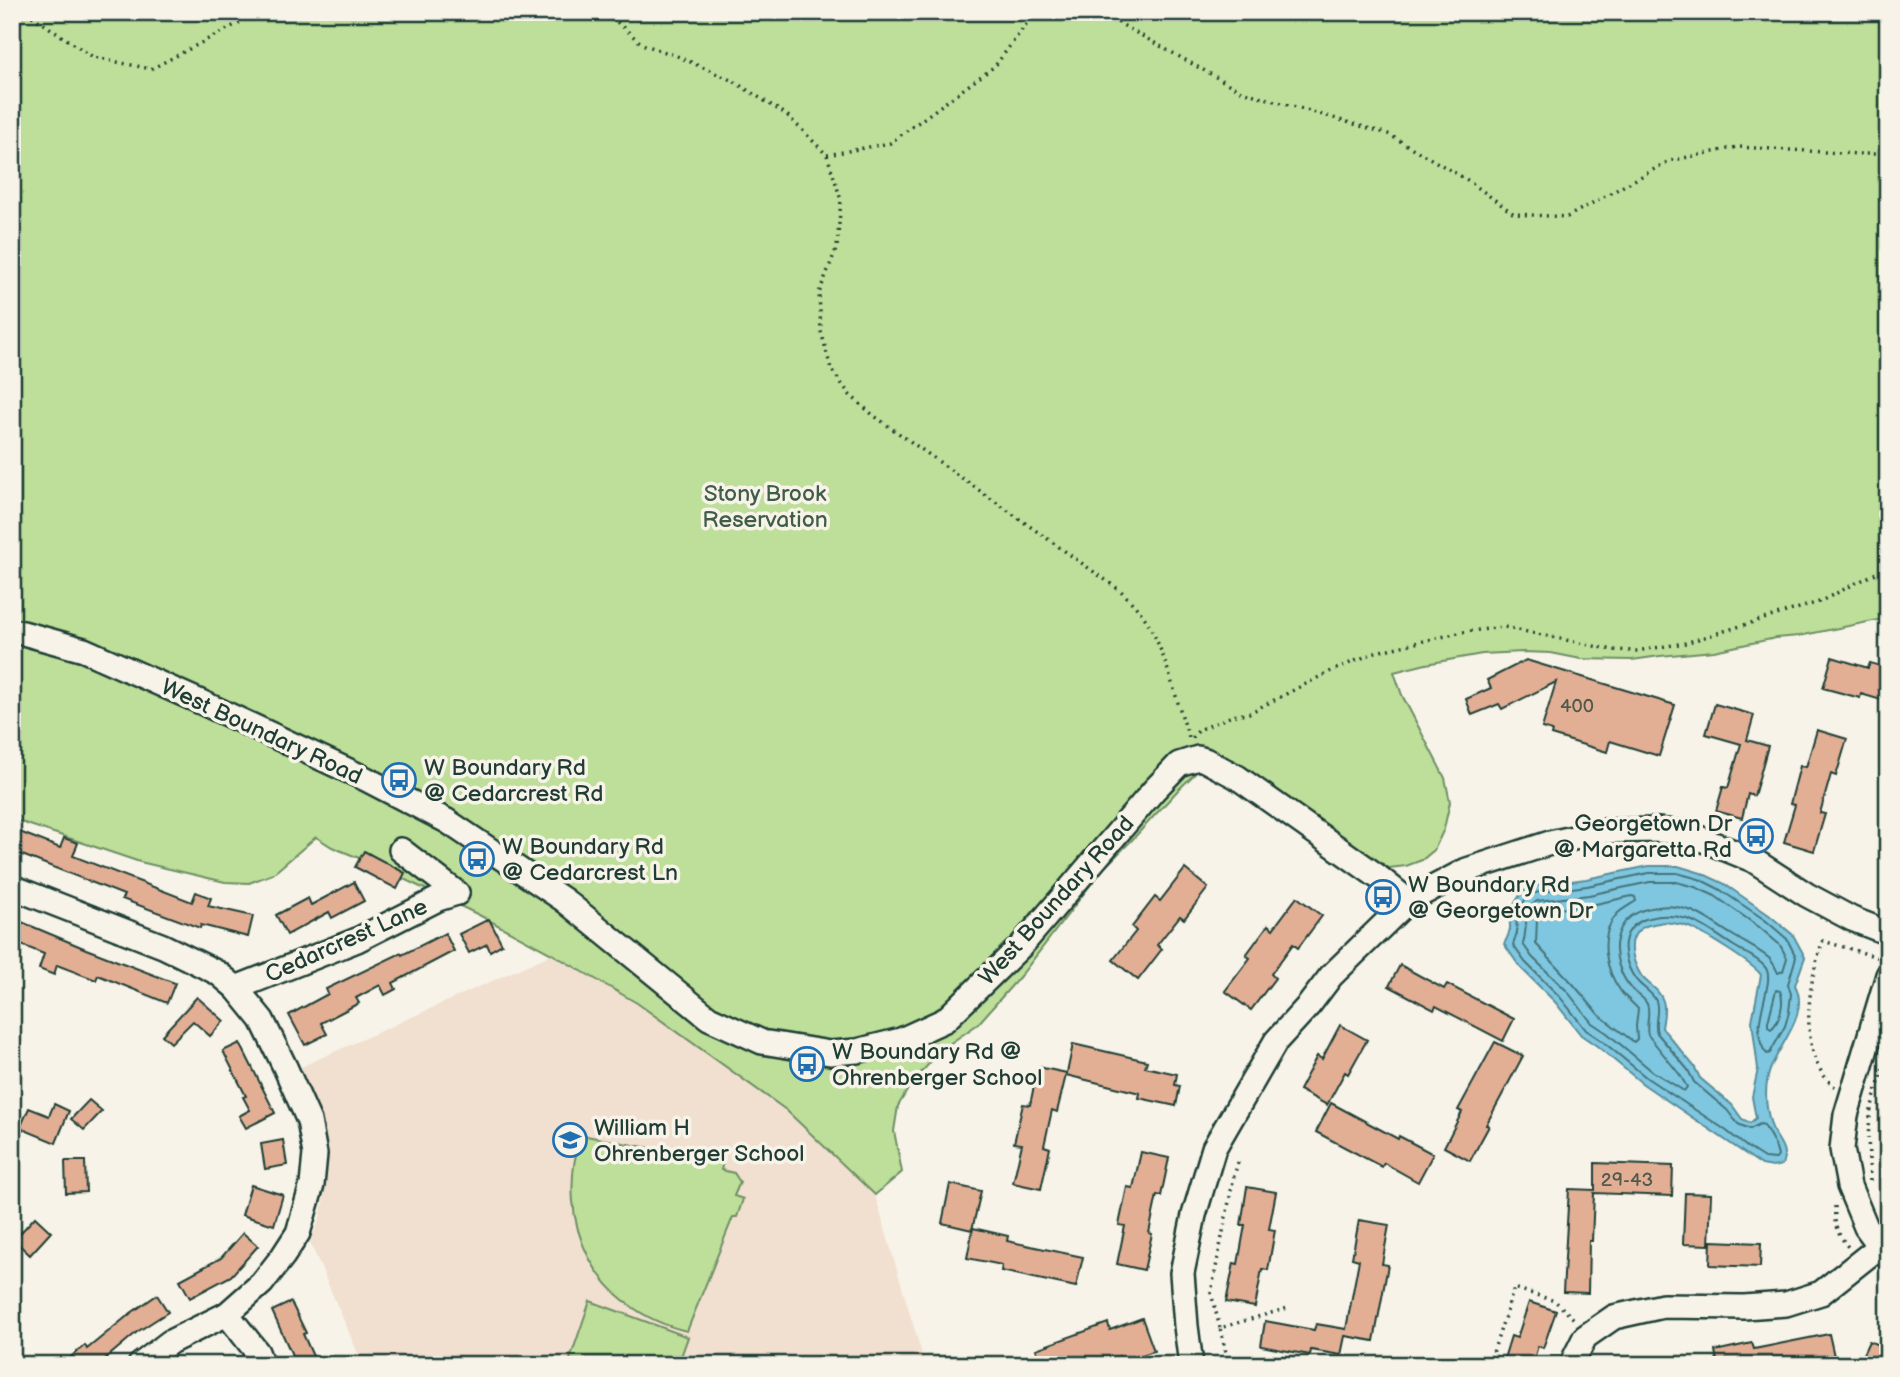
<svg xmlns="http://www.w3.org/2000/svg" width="1900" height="1377" font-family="'Balsamiq Sans',sans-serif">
<rect width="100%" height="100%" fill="#f7f3e8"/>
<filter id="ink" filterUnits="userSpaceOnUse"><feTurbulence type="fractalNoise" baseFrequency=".0143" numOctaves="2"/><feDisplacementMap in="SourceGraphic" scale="14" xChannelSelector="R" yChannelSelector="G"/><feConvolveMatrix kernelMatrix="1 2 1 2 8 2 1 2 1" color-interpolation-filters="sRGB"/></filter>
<g filter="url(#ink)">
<path fill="#f1dfcf" d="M552,954L637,1003L786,1110L875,1195L925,1365H363L310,1242L320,1218L325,1192V1164L319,1117L301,1067Z"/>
<g fill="#bddf99" stroke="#6e8e66" stroke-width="2">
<path d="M12,12H1888V618L1799,636L1776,638L1714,651L1660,656L1632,660L1581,659L1551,653L1523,652L1482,654L1426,664L1394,672L1402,695L1445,778L1450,802L1444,829L1434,850L1422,860L1406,866L1389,868L1367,863L1207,762L1179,789L1131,841L1102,870L1022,974L978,1024L942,1049L911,1084L898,1106L894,1131L902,1172L875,1195L786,1110L637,1003L552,954L479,915L364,860L332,847L316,837L273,874L249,883L225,882L140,862L12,819Z"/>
<path d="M581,1135L723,1162L721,1170L734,1173L740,1182L734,1196L743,1199L737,1217H733L687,1331C595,1310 553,1222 581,1135Z"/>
<path d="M590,1301L688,1337L678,1365H568Z"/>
</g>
<path fill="#7fc6e0" stroke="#598f9b" stroke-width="2" fill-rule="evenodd" d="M1649,866H1678L1701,873L1723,883L1769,915L1793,935L1805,957L1795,985C1812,1018 1771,1050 1767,1082C1765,1095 1767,1112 1771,1125C1776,1141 1789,1147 1782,1165L1773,1167L1762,1165L1643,1084L1597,1046L1581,1035L1555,1002L1520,967L1504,944C1510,933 1512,926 1508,914L1522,892L1533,886L1586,879ZM1664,922C1671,923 1679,924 1686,926C1699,930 1755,965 1761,975L1752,1021L1758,1069L1752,1097L1756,1118L1750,1123L1742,1119L1732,1105L1700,1078L1694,1066L1662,1028C1663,1019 1666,1010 1663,1001C1659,989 1650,986 1642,977C1634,965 1626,943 1638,931C1645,924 1655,924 1664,922Z"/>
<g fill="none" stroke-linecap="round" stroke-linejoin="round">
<g stroke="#457479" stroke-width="2">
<path d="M1649,873H1677L1699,879L1719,889L1765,920L1787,939L1796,957L1788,984L1791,994L1789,1012L1785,1026L1770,1053L1767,1054C1745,1029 1778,982 1765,967C1758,958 1743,952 1734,946C1719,937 1704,924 1687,919C1666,913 1630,914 1625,942C1623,955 1629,972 1638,982C1644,989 1652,992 1656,1001C1660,1012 1653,1022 1657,1033L1688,1070L1694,1082L1727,1110L1738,1124L1750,1129L1760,1124L1764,1125L1775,1145L1778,1156L1776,1159L1764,1158L1747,1147L1724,1129L1647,1078L1601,1040L1586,1030L1560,997L1525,962L1513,945L1517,933L1516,914L1527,897L1534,893L1587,886Z"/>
<path d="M1650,882H1676L1695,887L1715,896L1759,927L1780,945L1787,958L1783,971L1778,973C1776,968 1773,963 1770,959C1760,950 1745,943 1734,936C1720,928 1707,917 1692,911C1665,901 1624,906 1617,939C1613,956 1621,977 1632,989C1637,995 1644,997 1647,1004C1651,1013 1645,1025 1648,1035L1680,1075L1687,1087L1684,1091L1652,1071L1607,1033L1592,1023L1567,991L1532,957L1523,944C1528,928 1522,912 1537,901L1589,895Z"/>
<path d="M1632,896L1635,897L1636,901C1630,905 1622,909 1617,914C1597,936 1606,972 1622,993C1627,999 1633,1003 1638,1009L1636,1026L1637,1039L1634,1042L1599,1015L1574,985L1536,944L1537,918L1541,911L1591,905Z"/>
<path d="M1776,990L1780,991C1785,1002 1780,1022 1771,1029L1768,1027V1022Z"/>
</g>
</g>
<g fill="#e2af95" stroke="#1f3d34" stroke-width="2">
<path d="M1832,657L1868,668L1870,663L1888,668V702L1861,694L1860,698L1823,688Z"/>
<path d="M1526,660L1675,705L1659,756L1610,741L1607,752L1551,735L1552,731L1542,728L1556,682L1502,709L1499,704L1472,715L1466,699L1491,688L1487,680Z"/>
<path d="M1715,704L1754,715L1747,740L1768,746L1754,796L1748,794L1742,818L1716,811L1723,787L1728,788L1741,744L1706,734Z"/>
<path d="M1817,730L1847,739L1836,776L1831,774L1820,813L1825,814L1814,851L1784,842L1795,805L1790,804L1800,766L1806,767Z"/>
<path d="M12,829L60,848L64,838L78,843L73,856L192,902L196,892L211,898L208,906L253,916L248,937L201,925L200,928L122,899L124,895L12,851Z"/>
<path d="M364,851L405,873L397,889L355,867Z"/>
<path d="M1185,869L1208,888L1184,919L1180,916L1157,945L1162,949L1138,980L1113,960L1136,931L1132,927L1155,897L1160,901Z"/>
<path d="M354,882L364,901L332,918L329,912L287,935L276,915L308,898L311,905Z"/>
<path d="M1297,897L1322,916L1298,948L1293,944L1271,974L1275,978L1251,1010L1225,991L1250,958L1246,955L1268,925L1273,929Z"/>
<path d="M12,918L86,949L175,983L167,1003L98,975L96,980L57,965L54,975L39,969L44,954L12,941Z"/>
<path d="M489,919L502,944L490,951L487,944L469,953L459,934Z"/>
<path d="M445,933L454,951L393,983L396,989L385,995L380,985L356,998L359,1003L321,1023L327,1034L305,1045L289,1015L328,994L326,989L401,953L402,955Z"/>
<path d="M1400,965L1444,989L1447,984L1514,1019L1503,1041L1436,1006L1434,1010L1389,986Z"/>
<path d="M197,997L224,1021L210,1036L193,1021L171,1043L162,1035Z"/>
<path d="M1340,1025L1367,1040L1348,1074L1345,1072L1327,1105L1299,1090L1317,1056L1322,1059Z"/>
<path d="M1495,1042L1523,1056L1486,1125L1489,1126L1470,1161L1444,1147L1462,1112L1458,1110Z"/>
<path d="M240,1043L275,1113L246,1128L239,1116L250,1110L243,1097L246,1096L223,1051Z"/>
<path d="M1073,1044L1147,1061L1145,1067L1177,1074L1175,1085L1180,1086L1176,1106L1139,1098L1140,1093L1066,1075L1057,1112L1052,1110L1044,1146L1050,1148L1041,1189L1013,1183L1022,1144L1014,1143L1023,1104L1030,1105L1038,1067L1067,1073Z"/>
<path d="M89,1100L102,1111L84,1130L71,1119Z"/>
<path d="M1331,1103L1398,1139L1399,1136L1433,1154L1418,1182L1384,1163L1382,1167L1316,1132Z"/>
<path d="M54,1104L69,1111L56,1143L20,1128L29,1108L49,1116Z"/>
<path d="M283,1140L287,1165L265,1169L261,1144Z"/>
<path d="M1141,1152L1169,1158L1161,1196L1157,1195L1149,1233L1152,1234L1144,1270L1117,1264L1125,1226L1119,1225L1127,1187L1133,1188Z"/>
<path d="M65,1161H85L86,1192L66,1193Z"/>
<path d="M1595,1163L1673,1166L1672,1196L1594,1193L1592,1241H1589L1588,1293L1563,1292L1569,1189L1595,1190Z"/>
<path d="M950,1184L981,1191L972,1230L942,1223Z"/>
<path d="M251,1185L283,1195L274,1225L242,1215Z"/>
<path d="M1247,1187L1276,1192L1269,1229L1275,1230L1268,1270L1262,1269L1255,1307L1226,1302L1234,1263L1238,1264L1245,1225H1241Z"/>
<path d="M1685,1193L1711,1194L1709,1245L1683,1244Z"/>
<path d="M35,1217L51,1232L30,1255L14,1240Z"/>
<path d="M1359,1220L1389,1225L1382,1264L1388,1265L1374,1341L1345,1336L1341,1355L1311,1350L1310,1355L1261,1346L1265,1321L1314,1330L1316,1324L1346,1329L1359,1260L1352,1258Z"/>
<path d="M973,1228L1008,1236L1007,1241L1083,1257L1076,1287L1001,1271L1002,1265L967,1258Z"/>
<path d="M243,1233L258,1246L231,1276L190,1298L180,1280L221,1258Z"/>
<path d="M1711,1241L1761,1243L1760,1267L1710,1265Z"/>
<path d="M157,1295L168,1312L137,1332L98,1365H61L85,1345L87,1349L131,1313Z"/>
<path d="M291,1302L306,1333L303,1334L317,1365H276L275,1362L292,1355L272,1311Z"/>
<path d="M1529,1302L1556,1311L1543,1348L1538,1346L1532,1365H1502L1511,1336L1517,1338Z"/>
<path d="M1142,1318L1154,1351L1121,1362L1119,1356L1096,1365H1014L1013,1363L1038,1354L1036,1349L1108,1323L1110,1330Z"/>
<path d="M1829,1334L1836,1365H1718L1715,1351L1752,1343L1754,1349Z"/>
<path d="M1869,1341L1888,1349V1365H1858Z"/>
</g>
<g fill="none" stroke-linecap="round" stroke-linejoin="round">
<g stroke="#1f3d34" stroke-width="28">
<g id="minor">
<path d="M12,631L23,633L84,650L203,703L366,779L447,821L564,900L709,1018L762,1042L830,1053L857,1051L901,1040L945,1020L1021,946L1154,790L1179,764L1198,758L1205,760L1237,777L1377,876L1408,901"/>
<path d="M401,850L457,893"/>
<path d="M12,887L163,946L218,973L236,988L262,1020L285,1067L309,1121L315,1154L312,1185L298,1233L283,1256L262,1283L227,1314L170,1342L140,1365"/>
<path d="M1888,975L1846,1115L1842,1149L1849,1186L1866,1227L1888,1257"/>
<path d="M236,988L357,940L438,899L457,893"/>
<path d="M227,1314L257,1352L262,1365"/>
<path d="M1191,1365L1186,1326L1182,1273L1194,1215L1214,1148L1276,1041L1309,1005L1331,976L1408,901L1467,870L1550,843L1606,831L1657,830L1689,834L1753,860L1807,895L1852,919L1888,933"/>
<path d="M1571,1365L1585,1337L1614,1317L1663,1306L1744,1307L1786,1304L1821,1293L1879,1247"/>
</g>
</g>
<g stroke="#1f3d34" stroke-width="3.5" stroke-dasharray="2 5" stroke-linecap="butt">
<path d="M26,12L93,57L151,69L260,12"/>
<path d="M591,12L617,22L642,44L677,56L733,81L787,115L827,155L841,200L837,247L819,293L821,331L831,369L850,395L873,415L1121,591C1131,602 1143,613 1149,625C1169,662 1176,702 1190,740"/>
<path d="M1099,12L1241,91L1388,134L1469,181L1514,214L1567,217L1669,161L1738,147L1859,154H1888"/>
<path d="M827,155L890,143L995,66L1030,19L1043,12"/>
<path d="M1192,738L1199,730L1232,716L1249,713L1327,673L1376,652L1463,632L1504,627L1613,650L1636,651L1685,643L1819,602L1888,567"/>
<path d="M1835,1087C1796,1057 1808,981 1823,941L1881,958"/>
<path d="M1870,1181L1868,1136L1871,1109L1888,1052"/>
<path d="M1835,1206C1834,1226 1836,1231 1848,1247"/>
<path d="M1220,1328L1211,1293L1234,1176L1239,1159"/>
<path d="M1229,1365L1220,1328L1288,1308"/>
<path d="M1489,1365L1514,1288L1555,1301L1575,1320"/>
</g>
<use href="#minor" stroke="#f7f3e8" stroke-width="23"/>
</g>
</g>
<defs>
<g id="bus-ring" transform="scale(1.75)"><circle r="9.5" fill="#f7f3e8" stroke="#1f6fb2" stroke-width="1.5"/><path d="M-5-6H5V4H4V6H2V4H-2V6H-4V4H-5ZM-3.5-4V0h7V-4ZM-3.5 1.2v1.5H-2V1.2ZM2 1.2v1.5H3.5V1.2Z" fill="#1f6fb2"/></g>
<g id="school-ring" transform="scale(1.75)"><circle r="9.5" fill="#f7f3e8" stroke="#1f6fb2" stroke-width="1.5"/><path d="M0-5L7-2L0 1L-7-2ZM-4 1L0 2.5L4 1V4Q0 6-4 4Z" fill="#1f6fb2"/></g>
</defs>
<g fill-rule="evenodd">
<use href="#bus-ring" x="399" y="780"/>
<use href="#bus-ring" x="1756" y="836"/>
<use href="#bus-ring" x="477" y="859"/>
<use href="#bus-ring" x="1383" y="897"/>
<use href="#bus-ring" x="807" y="1064"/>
<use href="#school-ring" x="570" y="1140"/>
</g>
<g text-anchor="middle" stroke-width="7" stroke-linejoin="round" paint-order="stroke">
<g font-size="19" fill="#505a4c">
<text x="1577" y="712">400</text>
<text x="1627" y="1186">29-43</text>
</g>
<g font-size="23" fill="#3f5d48" stroke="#f7f3e8">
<text x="765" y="501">Stony Brook<tspan x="765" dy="26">Reservation</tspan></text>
</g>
<g font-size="23" fill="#1f3d34" stroke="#f7f3e8">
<text transform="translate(262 731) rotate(25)" y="8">West Boundary Road</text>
<text transform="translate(1056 900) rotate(-48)" y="8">West Boundary Road</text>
<text transform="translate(346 940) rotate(-24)" y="8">Cedarcrest Lane</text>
</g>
<g font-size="23" fill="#1f3d34" stroke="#f7f3e8" text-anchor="start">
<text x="424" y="775">W Boundary Rd<tspan x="424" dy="26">@ Cedarcrest Rd</tspan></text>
<text x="1732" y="831" text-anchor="end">Georgetown Dr<tspan x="1732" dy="26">@ Margaretta Rd</tspan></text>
<text x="502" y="854">W Boundary Rd<tspan x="502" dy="26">@ Cedarcrest Ln</tspan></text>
<text x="1408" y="892">W Boundary Rd<tspan x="1408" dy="26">@ Georgetown Dr</tspan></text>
<text x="832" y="1059">W Boundary Rd @<tspan x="832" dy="26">Ohrenberger School</tspan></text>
<text x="594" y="1135">William H<tspan x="594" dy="26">Ohrenberger School</tspan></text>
</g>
</g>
<rect width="1900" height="1377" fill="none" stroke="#f7f3e8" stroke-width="42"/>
<rect x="21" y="21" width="1858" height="1335" fill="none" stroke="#1f3d34" stroke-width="2.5" filter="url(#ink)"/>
</svg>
